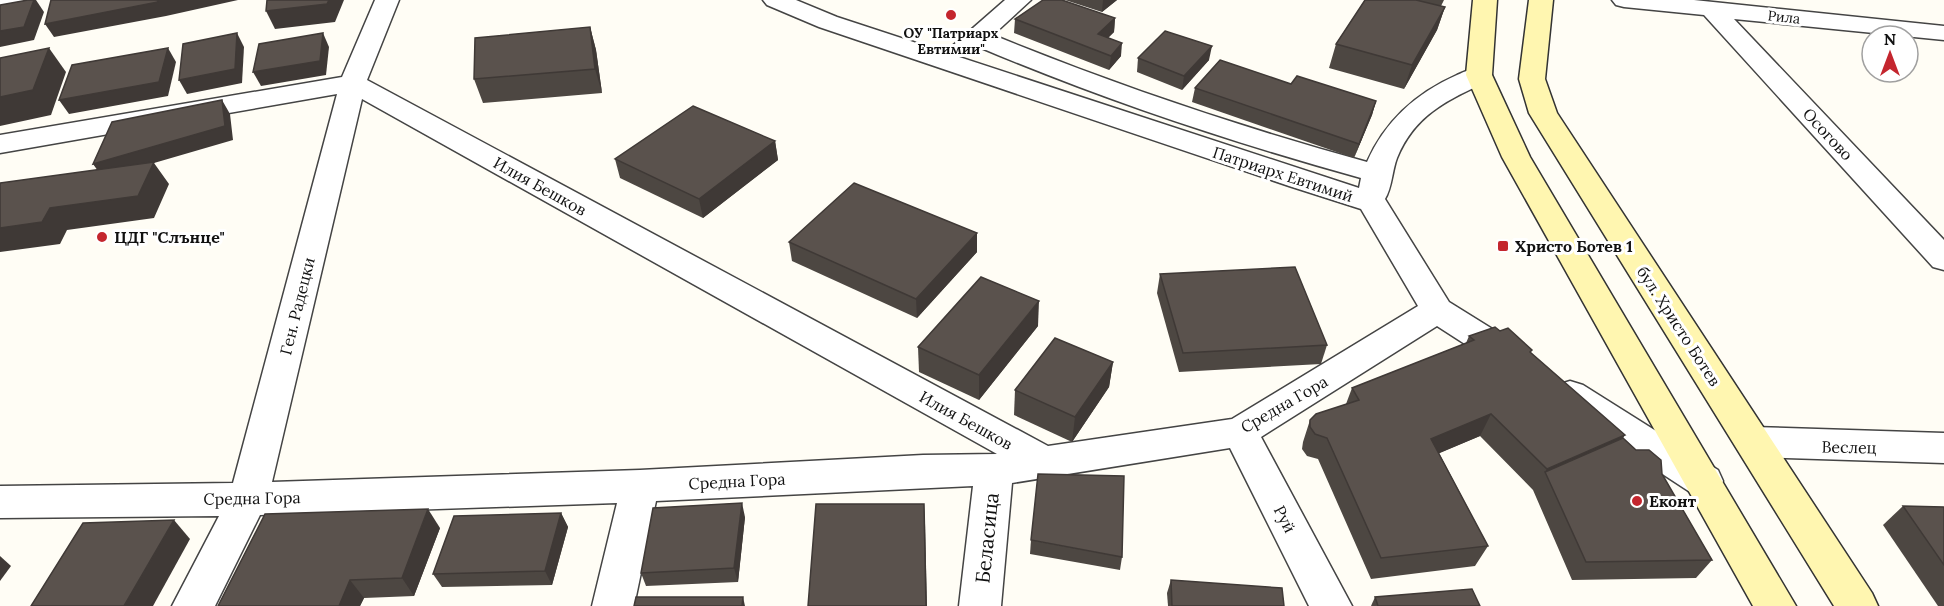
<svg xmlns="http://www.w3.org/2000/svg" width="1944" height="606" font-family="Lora,serif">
<rect width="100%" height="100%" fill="#fffdf5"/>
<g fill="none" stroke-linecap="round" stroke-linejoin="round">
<g stroke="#444" stroke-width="3">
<g id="street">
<path d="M0,0H34L30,5L0,11Z"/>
<path d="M375,0H399L367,80L1048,446L1232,419L1418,306L1361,209L1289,186L819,27L767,5L763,0H796L837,17L1359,188L1361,178C1231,142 1104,100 979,47C970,55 965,57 953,54L949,49L1005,0H1031L993,35C1115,85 1240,127 1367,162C1385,121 1416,93 1457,75C1468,70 1476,66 1488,69L1492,75L1488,81C1448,100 1415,114 1397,158C1392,171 1392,188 1385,199L1449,302L1523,348L1528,357L1523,366L1511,370L1499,366L1437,326L1261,437L1352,606H1309L1230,448L1012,483L1001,606H959L973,486L656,501L634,606H592L617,503L260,515L215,606H172L219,516L0,518V486L233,483L337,94L0,153V135L342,77ZM362,99L997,454L923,455L640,470L272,482Z"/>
<path d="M1612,0H1694L1944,26V40L1734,19L1944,240V270L1933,267L1704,15L1624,7L1616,5Z"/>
<path d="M1570,381L1583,385L1718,470L1723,481L1718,492L1704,497L1690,492L1557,405L1552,395L1557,385Z"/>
<path d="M1753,427L1944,433V463L1753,457L1740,452L1734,442L1740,432Z"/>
</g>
</g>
<g stroke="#333" stroke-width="3">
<g id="secondary">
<path d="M1473,0H1497L1492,75L1530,157L1796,606H1753L1502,157L1466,75Z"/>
<path d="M1529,0H1553L1545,79L1557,113L1872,593L1878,606H1834L1529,113L1519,79Z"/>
</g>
</g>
<use href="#street" fill="#fff" fill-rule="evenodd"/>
<use href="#secondary" fill="#fff6b0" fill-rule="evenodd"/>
</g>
<g fill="#4d4742">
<path d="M1065,0H1117L1102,12Z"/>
<path d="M1365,0H1444L1441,6L1445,7L1437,30L1404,89L1329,68L1336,44Z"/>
<path d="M1115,18L1114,32L1108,38L1121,56L1109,70L1014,33L1015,19Z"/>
<path d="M590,27L596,50L602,93L483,103L474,79Z"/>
<path d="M1138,58L1209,60L1182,90L1137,72Z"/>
<path d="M1291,84L1376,101L1372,115L1354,158L1192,102L1195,88Z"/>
<path d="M775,141L778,160L703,218L620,178L615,159Z"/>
<path d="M789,242L977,252L917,318L792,261Z"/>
<path d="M1160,274L1327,345L1321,364L1179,372L1157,293Z"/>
<path d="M1038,326L979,400L919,372L918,347Z"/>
<path d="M1500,331L1531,353L1662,474L1712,560L1696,578L1572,580L1533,490L1480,436L1439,453L1488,546L1475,566L1371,579L1318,459L1307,456L1302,449L1303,442L1310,420L1346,404L1352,388L1466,343L1469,336Z"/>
<path d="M1113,362L1109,387L1072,442L1014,415L1015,390Z"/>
<path d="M1903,506L1944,507V606H1938L1883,525Z"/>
<path d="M561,513L568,527L552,585L442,587L433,574Z"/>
<path d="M745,517L738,582L646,586L641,573Z"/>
<path d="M440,528L414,596L364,598L360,606H218Z"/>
<path d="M1031,540L1122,557L1120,570L1030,554Z"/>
<path d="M1171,580L1284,606H1168L1167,593Z"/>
<path d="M1375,597L1480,606H1371Z"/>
</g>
<g fill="#3f3936">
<path d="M34,0H36L44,12L34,40L0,47V31Z"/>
<path d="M157,0H238L166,16L54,37L45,24Z"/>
<path d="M329,0H344L335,22L275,29L266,11Z"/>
<path d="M1103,0H1117L1102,12Z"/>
<path d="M1445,7L1437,30L1404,89L1412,65Z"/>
<path d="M1115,18L1114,32L1097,48L1098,34Z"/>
<path d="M590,27L596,50L602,93L595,69Z"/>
<path d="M237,33L244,47L242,83L187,94L179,80Z"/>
<path d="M323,33L329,47L326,75L261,86L253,72Z"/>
<path d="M1122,43L1121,56L1109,70L1111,56Z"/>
<path d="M1212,46L1209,60L1182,90L1184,76Z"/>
<path d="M49,48L66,72L51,115L0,126V97Z"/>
<path d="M168,48L176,62L168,96L69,114L59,100Z"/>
<path d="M222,100L230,114L233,140L154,163L169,184L154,218L67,230L60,244L0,252V228L50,208L103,178L93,164Z"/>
<path d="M1376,101L1372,115L1354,158L1359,144Z"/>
<path d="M775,141L778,160L703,218L699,199Z"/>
<path d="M977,233V252L917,318L916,299Z"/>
<path d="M1039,301L1038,326L979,400V375Z"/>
<path d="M1113,362L1109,387L1072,442L1075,417Z"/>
<path d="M1491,414L1480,436L1421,461L1431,439Z"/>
<path d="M1625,435L1610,457L1545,472L1533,490L1547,469Z"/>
<path d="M742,503L745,517L738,582L734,568Z"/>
<path d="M924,504L925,523L927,606H926Z"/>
<path d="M428,509L440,528L414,596L402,578Z"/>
<path d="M561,513L568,527L552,585L545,571Z"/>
<path d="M174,520L190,539L153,606H124Z"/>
<path d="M0,556L11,566L0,581Z"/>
<path d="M350,580L364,598L360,606H339Z"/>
<path d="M743,597L745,606H742Z"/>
</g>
<g fill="#5a524d" stroke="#3f3936" stroke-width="1.5">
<path d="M28,0H34L24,27L0,31V5Z"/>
<path d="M51,0H157L158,2L45,24Z"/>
<path d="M267,0H329L327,4L266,11Z"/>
<path d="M1043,0H1062L1115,18L1098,34L1122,43L1111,56L1015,19Z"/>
<path d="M1365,0H1416L1445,7L1412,65L1336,44Z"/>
<path d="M590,27L595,69L474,79L475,38Z"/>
<path d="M1165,31L1212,46L1184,76L1138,58Z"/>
<path d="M237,33L235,69L179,80L183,44Z"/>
<path d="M323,33L320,61L253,72L259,44Z"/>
<path d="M49,48L33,90L0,97V58Z"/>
<path d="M168,48L159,82L59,100L72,65Z"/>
<path d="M1220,60L1291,84L1297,76L1376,101L1359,144L1195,88Z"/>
<path d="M222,100L225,126L93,164L112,122Z"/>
<path d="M693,106L775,141L699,199L615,159Z"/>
<path d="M154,162L138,196L50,208L42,222L0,228V183Z"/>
<path d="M854,183L977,233L916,299L789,242Z"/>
<path d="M1295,267L1327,345L1183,353L1160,274Z"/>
<path d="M981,277L1039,301L979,375L918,347Z"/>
<path d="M1495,327L1500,331L1508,328L1532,350L1530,352L1625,435L1547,469L1491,414L1431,439L1488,546L1381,558L1327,438L1315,434L1310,427V420L1316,414L1359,400L1352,388L1474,340L1469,336Z"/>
<path d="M1055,338L1113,362L1075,417L1015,390Z"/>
<path d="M1623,438L1636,450H1649L1661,460L1662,474L1712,560L1586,562L1545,472Z"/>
<path d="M1038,474L1124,476L1122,557L1031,540Z"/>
<path d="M742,503L734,568L641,573L653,508Z"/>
<path d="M816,504H924L926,606H808Z"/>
<path d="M1903,506L1944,507V565Z"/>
<path d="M428,509L402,578L350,580L339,606H218L265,514Z"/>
<path d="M561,513L545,571L433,574L454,516Z"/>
<path d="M174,520L124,606H31L83,523Z"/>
<path d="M1171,580L1282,588L1284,606H1172Z"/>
<path d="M1472,589L1480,606H1378L1375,597Z"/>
<path d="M636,597H743L742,606H634Z"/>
</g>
<g fill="#c4262e" stroke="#fff" stroke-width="2">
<circle cx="951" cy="15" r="6"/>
<circle cx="102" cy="237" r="6"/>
<rect x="1497" y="240" width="12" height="12" rx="3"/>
<circle cx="1637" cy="501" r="6"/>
</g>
<g text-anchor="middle" stroke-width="6" stroke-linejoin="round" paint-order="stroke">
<g font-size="14" fill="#111" stroke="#fff">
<text transform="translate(1784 17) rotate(6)" y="5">Рила</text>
</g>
<g font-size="14" font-weight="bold" fill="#111" stroke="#fff">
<text x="951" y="38">ОУ "Патриарх<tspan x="951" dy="16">Евтимии"</tspan></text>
</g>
<g font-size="16" fill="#111" stroke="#fff">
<text transform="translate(1828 134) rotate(47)" y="6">Осогово</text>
<text transform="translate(1283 174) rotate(18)" y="6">Патриарх Евтимий</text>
<text transform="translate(540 186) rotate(29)" y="6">Илия Бешков</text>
<text transform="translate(297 306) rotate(-76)" y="6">Ген. Радецки</text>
<text transform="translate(1679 326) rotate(57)" y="6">бул. Христо Ботев</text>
<text transform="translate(1284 404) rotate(-30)" y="6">Средна Гора</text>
<text transform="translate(966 420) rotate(29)" y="6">Илия Бешков</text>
<text transform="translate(1849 447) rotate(1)" y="6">Веслец</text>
<text transform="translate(737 481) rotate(-3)" y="6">Средна Гора</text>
<text transform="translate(252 498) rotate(-1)" y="6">Средна Гора</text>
<text transform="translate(1285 519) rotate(63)" y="6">Руй</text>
</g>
<g font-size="16" font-weight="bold" fill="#111" stroke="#fff" text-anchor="start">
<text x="114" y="243">ЦДГ "Слънце"</text>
<text x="1515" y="252">Христо Ботев 1</text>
<text x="1649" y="507">Еконт</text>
</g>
<g font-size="20" fill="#111" stroke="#fff">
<text transform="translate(987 538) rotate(-84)" y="7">Беласица</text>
</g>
</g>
<g transform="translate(1890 54)"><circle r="28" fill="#ffffff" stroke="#a0a0a0" stroke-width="1.5"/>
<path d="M0-4.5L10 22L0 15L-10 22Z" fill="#c4262e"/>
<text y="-9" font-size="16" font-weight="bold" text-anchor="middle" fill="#111111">N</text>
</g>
</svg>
